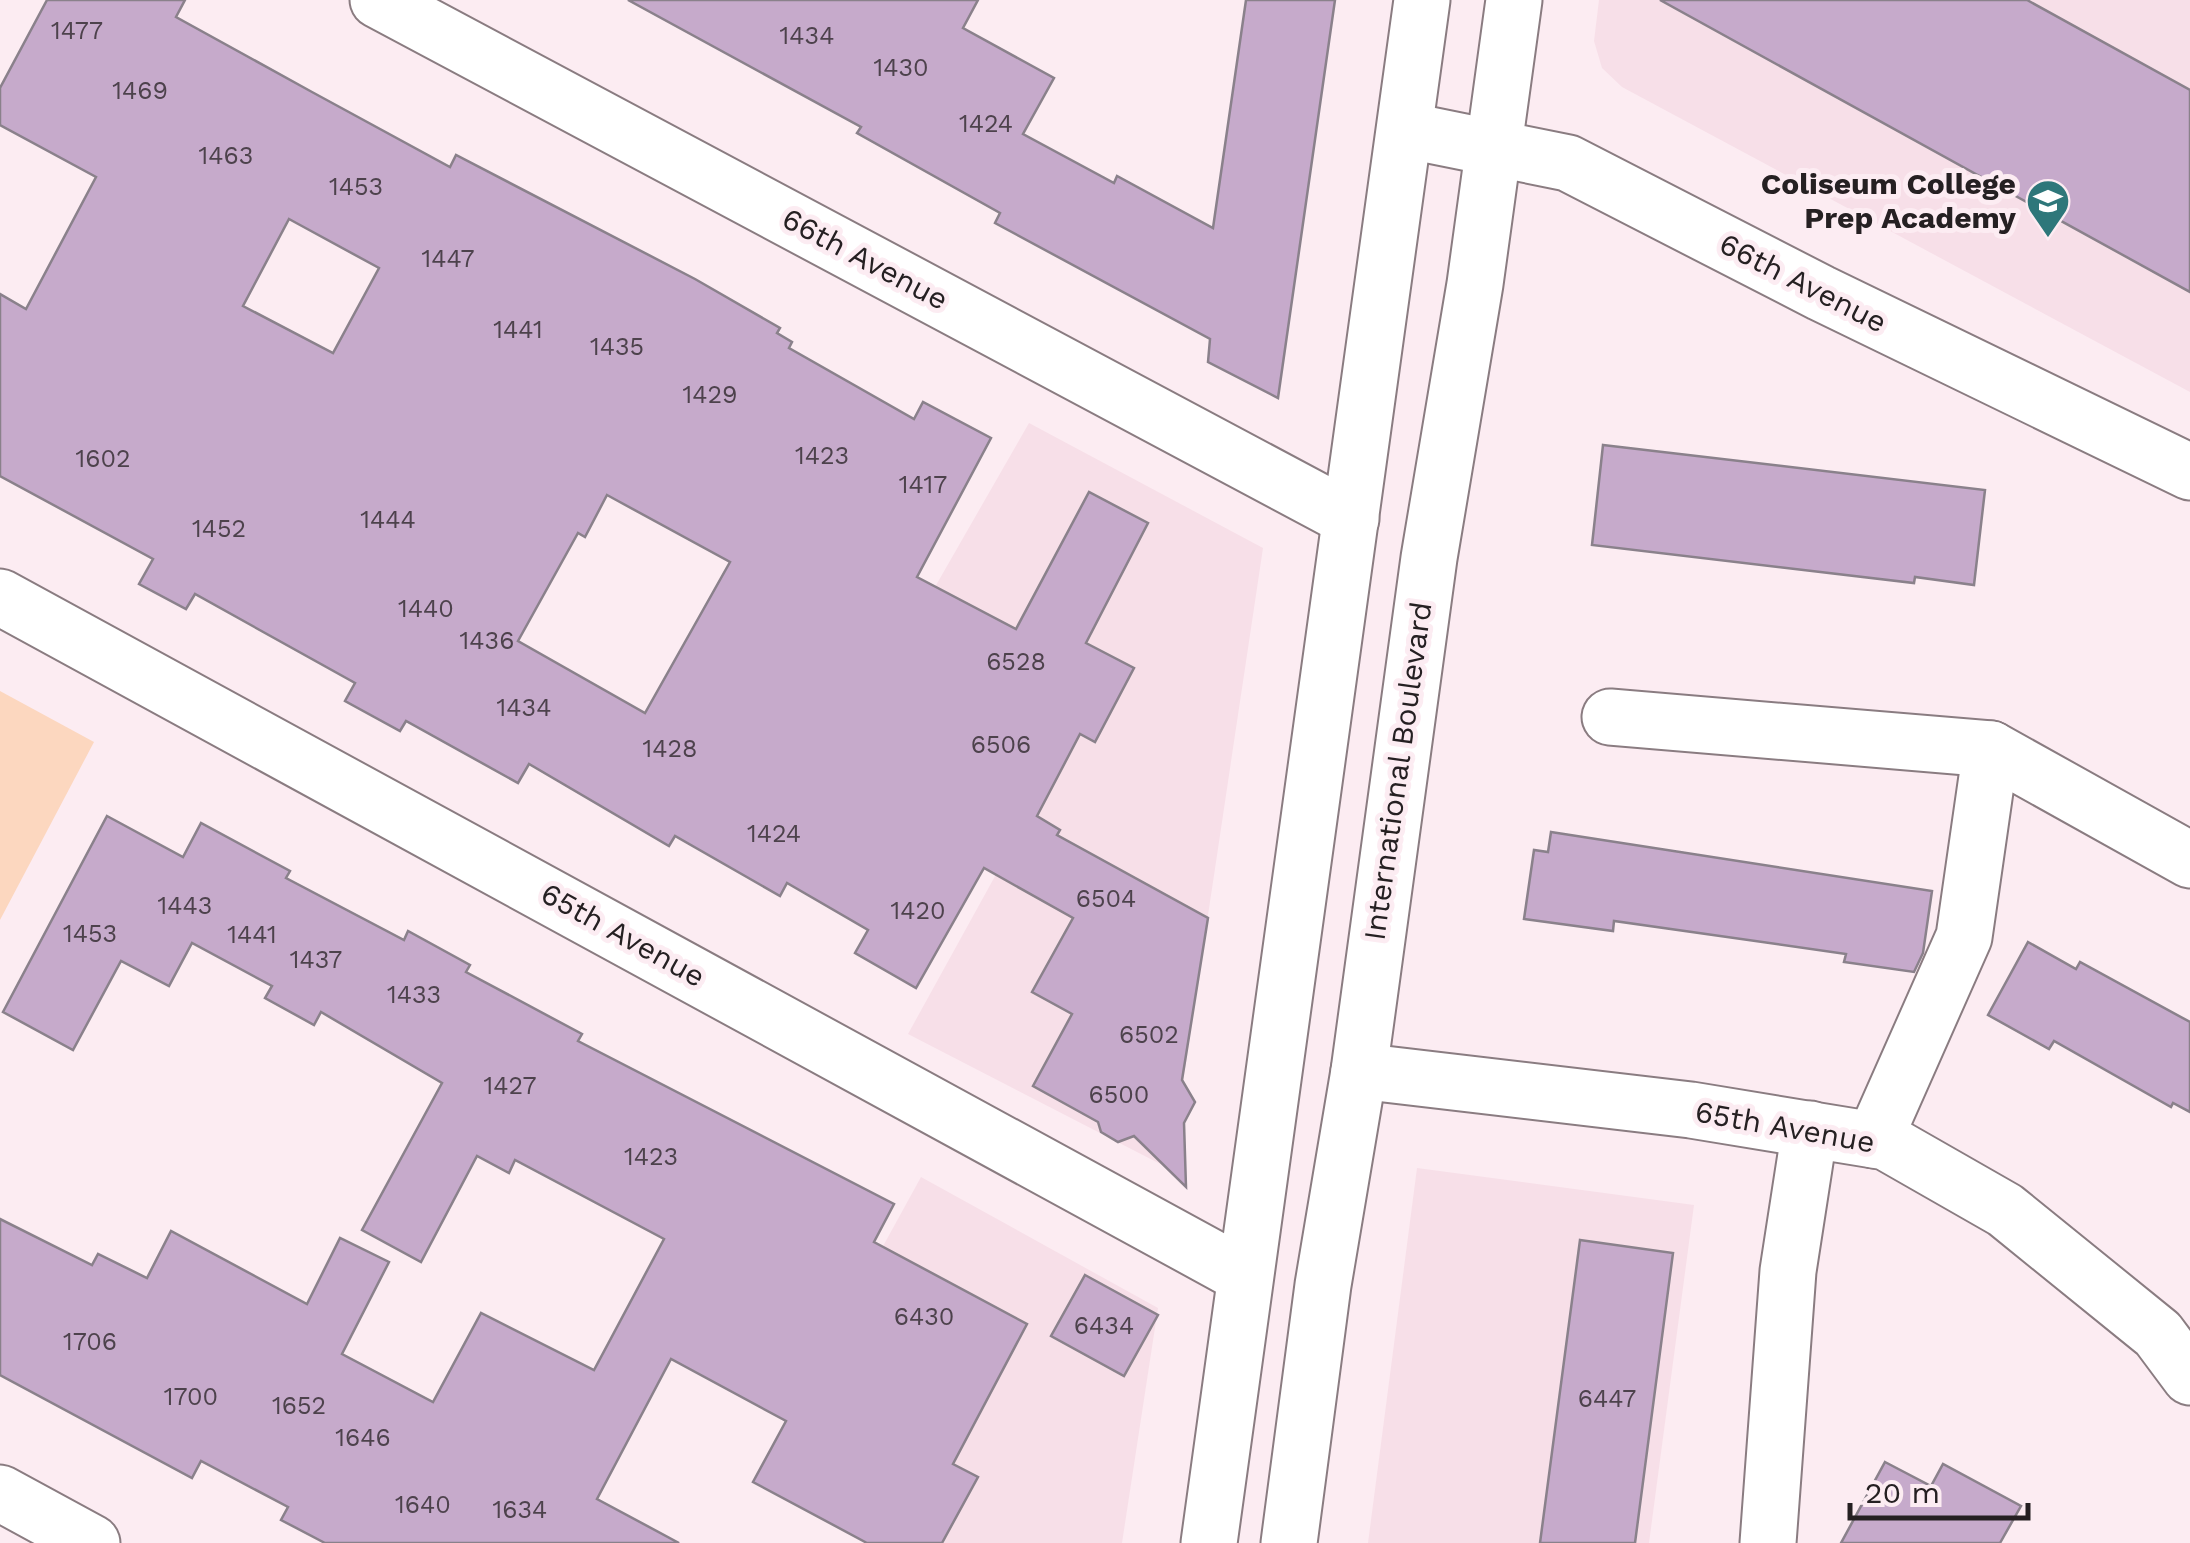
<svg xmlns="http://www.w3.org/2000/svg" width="2190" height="1543" font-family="'Work Sans',sans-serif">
<rect width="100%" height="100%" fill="#fcecf2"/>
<g fill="#f7dfe8">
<path d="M1599,0H2190V392L1622,87L1602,68L1594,41Z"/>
<path d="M1029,423L1263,548L1170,1169L908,1034L1031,811L935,587Z"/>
<path d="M1417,1168L1694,1205L1649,1543H1368Z"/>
<path d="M921,1177L1158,1308L1122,1543H895L765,1461Z"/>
</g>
<path fill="#fcd7bf" d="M0,691L94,742L0,920Z"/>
<g fill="#c6aacb" stroke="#8a818b" stroke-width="2.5" fill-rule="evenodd">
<path d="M47,0H185L176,17L312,92L450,167L456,155L695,279L780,328L777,333L792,342L789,348L914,419L923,402L991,438L917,577L1016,629L1089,492L1148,523L1086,643L1134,668L1095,742L1080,734L1037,816L1060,830L1057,835L1208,918L1182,1080L1195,1102L1184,1123L1186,1187L1134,1136L1118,1142L1101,1132L1098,1122L1033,1086L1072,1014L1032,992L1073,918L984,868L916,988L855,953L868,930L787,883L780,896L675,836L669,846L529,764L518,783L406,721L400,731L345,701L355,683L195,594L186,609L139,584L153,559L0,476V294L26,309L96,177L0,125V88ZM289,219L379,268L333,353L243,306ZM607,495L730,562L645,713L518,641L578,533L585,537Z"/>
<path d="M628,0H978L963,28L1054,78L1023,134L1114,183L1117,176L1213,228L1246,0H1335L1278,398L1208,362L1210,339L995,223L1000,213L857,133L861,127Z"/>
<path d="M1660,0H2027L2190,90V292Z"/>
<path d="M1603,445L1985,490L1974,585L1915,577L1914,583L1592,545Z"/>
<path d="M107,816L183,857L201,823L290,871L286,878L404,940L408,931L470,965L466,972L582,1034L578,1041L894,1204L874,1242L1027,1324L953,1464L978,1477L942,1543H867L753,1482L786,1421L671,1359L597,1499L679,1543H325L281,1520L288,1507L201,1461L192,1478L0,1375V1219L92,1265L98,1254L147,1278L171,1231L307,1304L340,1238L389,1262L342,1354L433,1402L481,1313L594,1370L664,1239L515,1160L509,1173L477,1156L421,1262L362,1230L442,1083L321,1012L314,1025L265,998L272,986L192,943L169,986L121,961L73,1050L3,1012Z"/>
<path d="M1551,832L1932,891L1923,953L1914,972L1844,962L1846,954L1614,921L1613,931L1524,919L1534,850L1548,852Z"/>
<path d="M2028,942L2076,969L2080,962L2190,1022V1112L2173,1103L2171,1107L2054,1041L2049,1049L1988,1015Z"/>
<path d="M1580,1240L1673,1253L1635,1543H1540Z"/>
<path d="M1085,1275L1158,1315L1124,1376L1051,1336Z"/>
<path d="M1885,1462L1931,1486L1943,1464L2021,1506L2000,1543H1841Z"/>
</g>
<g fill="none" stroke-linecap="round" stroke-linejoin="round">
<g stroke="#8a7c81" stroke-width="59">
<g id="minor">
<path d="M378,0L1351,519"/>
<path d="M1405,130L1568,163L1821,293L2190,472"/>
<path d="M0,597L1243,1275"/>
<path d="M1610,717L1991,749L2190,860"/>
<path d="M1359,1071L1691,1110L1886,1142L2005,1210L2158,1334L2190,1377"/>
<path d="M1874,1140L1964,937L1991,749"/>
<path d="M0,1493L92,1543"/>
<path d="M1768,1543L1788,1271L1810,1129"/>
</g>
</g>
<g stroke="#8a7c81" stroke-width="59">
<g id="major">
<path d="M1209,1543L1422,0"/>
<path d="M1289,1543L1323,1285L1359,1071L1429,558L1475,284L1514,0"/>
</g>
</g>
<use href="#minor" stroke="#fff" stroke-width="55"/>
<use href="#major" stroke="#fff" stroke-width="55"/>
</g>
<defs>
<g id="school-pin" transform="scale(2.25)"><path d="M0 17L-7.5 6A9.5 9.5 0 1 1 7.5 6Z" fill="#2e777a" stroke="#fcecf2"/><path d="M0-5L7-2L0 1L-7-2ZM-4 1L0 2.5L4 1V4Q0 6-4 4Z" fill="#fff"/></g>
</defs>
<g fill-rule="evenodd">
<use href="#school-pin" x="2048" y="201"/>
</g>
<g text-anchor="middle" stroke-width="10" stroke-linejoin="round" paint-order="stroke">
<g font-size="25" fill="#4d424c">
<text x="77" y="39">1477</text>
<text x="807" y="44">1434</text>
<text x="901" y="76">1430</text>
<text x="140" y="99">1469</text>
<text x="986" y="132">1424</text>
<text x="226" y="164">1463</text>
<text x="356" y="195">1453</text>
<text x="448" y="267">1447</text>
<text x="518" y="338">1441</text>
<text x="617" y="355">1435</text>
<text x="710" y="403">1429</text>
<text x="822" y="464">1423</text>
<text x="103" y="467">1602</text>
<text x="923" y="493">1417</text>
<text x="388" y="528">1444</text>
<text x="219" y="537">1452</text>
<text x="426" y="617">1440</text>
<text x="487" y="649">1436</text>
<text x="1016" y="670">6528</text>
<text x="524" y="716">1434</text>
<text x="1001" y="753">6506</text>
<text x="670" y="757">1428</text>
<text x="774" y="842">1424</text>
<text x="1106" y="907">6504</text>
<text x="185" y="914">1443</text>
<text x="918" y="919">1420</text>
<text x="90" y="942">1453</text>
<text x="252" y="943">1441</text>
<text x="316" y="968">1437</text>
<text x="414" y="1003">1433</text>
<text x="1149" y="1043">6502</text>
<text x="510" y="1094">1427</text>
<text x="1119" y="1103">6500</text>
<text x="651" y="1165">1423</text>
<text x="924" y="1325">6430</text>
<text x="1104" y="1334">6434</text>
<text x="90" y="1350">1706</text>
<text x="191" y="1405">1700</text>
<text x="1607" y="1407">6447</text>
<text x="299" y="1414">1652</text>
<text x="363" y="1446">1646</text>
<text x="423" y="1513">1640</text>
<text x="520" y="1518">1634</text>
</g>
<g font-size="30" font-weight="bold" fill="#252022" stroke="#fcecf2" text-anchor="end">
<text x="2016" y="194">Coliseum College<tspan x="2016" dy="34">Prep Academy</tspan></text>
</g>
<g font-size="30" fill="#252022" stroke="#fcecf2">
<text transform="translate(865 259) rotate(28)" y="10">66th Avenue</text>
<text transform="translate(1803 283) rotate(27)" y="10">66th Avenue</text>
<text transform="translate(1398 771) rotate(-82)" y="10">International Boulevard</text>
<text transform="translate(623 935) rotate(29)" y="10">65th Avenue</text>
<text transform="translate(1785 1127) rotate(10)" y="10">65th Avenue</text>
</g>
</g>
<path d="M1850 1503v15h178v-15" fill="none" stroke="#252022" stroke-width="5"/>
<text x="1865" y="1503" font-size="30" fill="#252022" stroke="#fcecf2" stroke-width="8" paint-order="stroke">20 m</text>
</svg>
